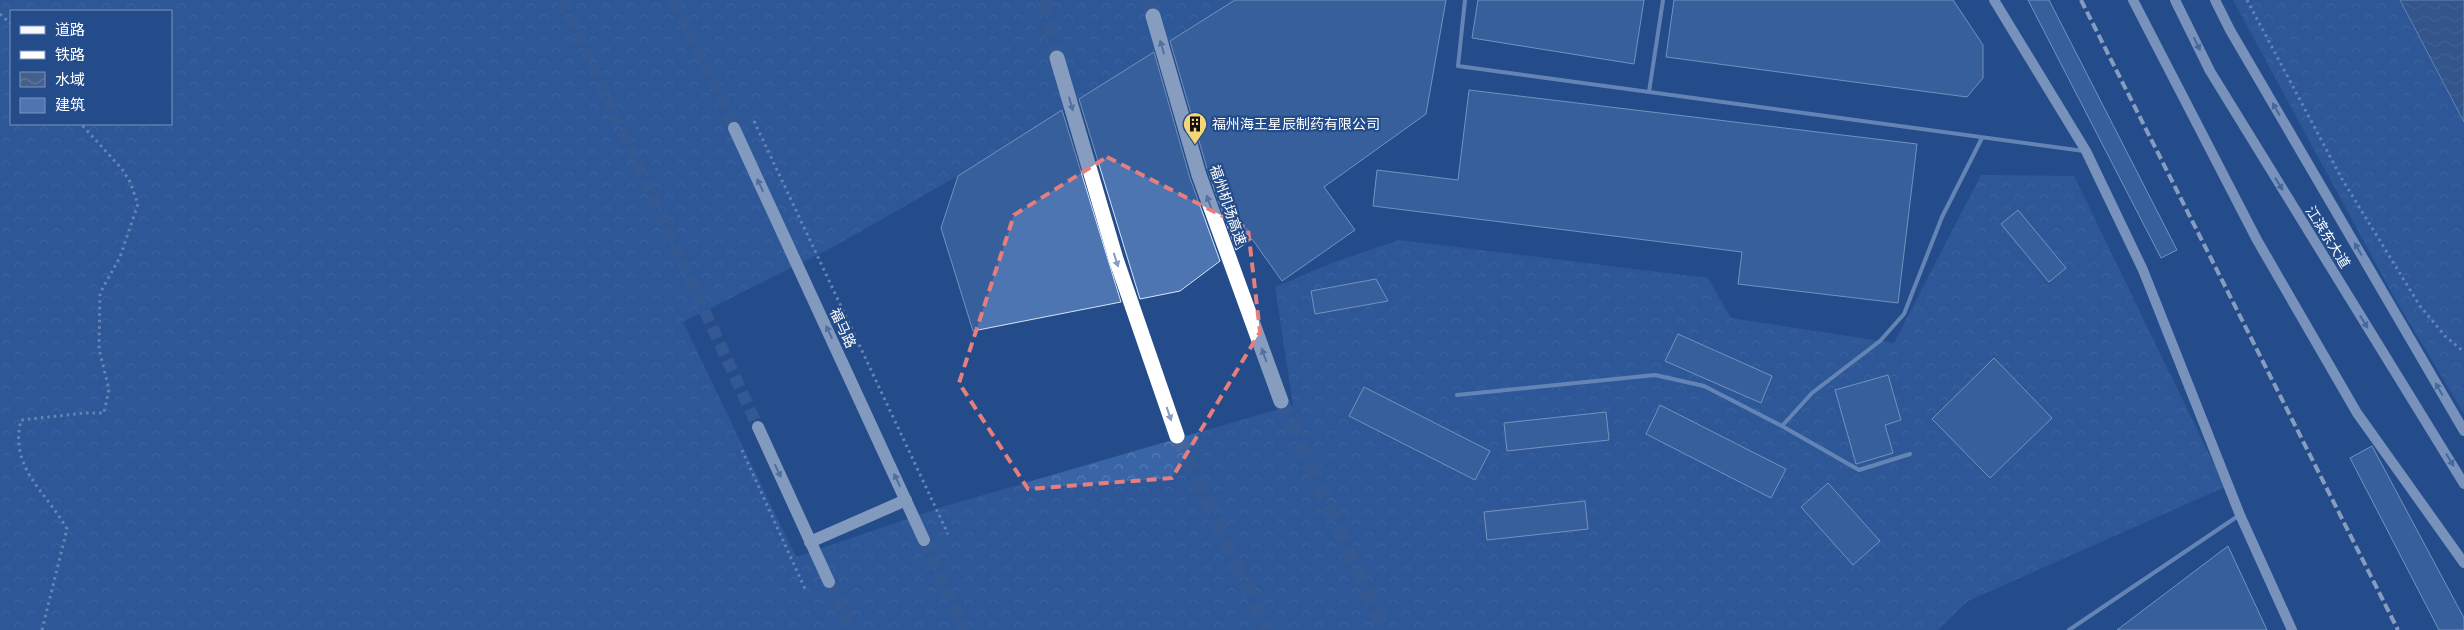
<svg xmlns="http://www.w3.org/2000/svg" width="2464" height="630" font-family="Cabin,'Noto Sans SC',sans-serif">
<defs>
<pattern id="forest-crowns" width="20" height="18" patternUnits="userSpaceOnUse" patternTransform="scale(1.25)"><rect width="20" height="18" fill="#3965a7"/><path d="M2 6a3 3 0 1 1 6 0M12 15a3 3 0 1 1 6 0" fill="none" stroke="#577cb4"/></pattern>
<pattern id="water-waves" width="16" height="10" patternUnits="userSpaceOnUse" patternTransform="scale(1.25)"><rect width="16" height="10" fill="#45608d"/><path d="M0 5q4-4 8 0t8 0" fill="none" stroke="#61789e"/></pattern>
</defs>
<rect width="100%" height="100%" fill="#244c8a"/>
<g fill="url(#forest-crowns)" fill-rule="evenodd">
<path d="M0,0H1235L958,176L833,247L683,322L796,557L942,507L1293,405L1275,287L1332,263L1399,240L1708,278L1731,318L1894,343L1981,175L2074,176L2225,487L1968,601L1938,630H0ZM11,11H171V124H11Z"/>
<path d="M2233,0H2400L2464,122V414L2394,297Z"/>
</g>
<path fill="url(#water-waves)" stroke="#a6c3eb" d="M2400,0H2464V122Z"/>
<g fill="#4d75b2" stroke="#d6e4f8">
<path d="M1235,0H1446L1426,114L1324,187L1355,230L1282,281L1252,239L1236,250L1208,172L1170,41Z"/>
<path d="M1478,0H1644L1634,64L1472,38Z"/>
<path d="M1674,0H1953L1983,45V78L1967,97L1666,57Z"/>
<path d="M2028,0H2049L2177,250L2161,258Z"/>
<path d="M1154,52L1190,178L1220,261L1180,291L1140,299L1079,99Z"/>
<path d="M1469,90L1917,144L1898,303L1738,284L1742,252L1373,206L1377,170L1458,180Z"/>
<path d="M1062,110L1121,302L973,331L941,228L958,176Z"/>
<path d="M2018,210L2066,268L2049,282L2001,224Z"/>
<path d="M1376,279L1388,301L1315,314L1311,291Z"/>
<path d="M1678,334L1772,376L1761,403L1665,361Z"/>
<path d="M1994,358L2052,418L1990,478L1932,419Z"/>
<path d="M1888,375L1901,420L1885,425L1893,453L1856,464L1835,390Z"/>
<path d="M1364,387L1490,451L1475,480L1349,416Z"/>
<path d="M1660,405L1786,469L1771,498L1646,434Z"/>
<path d="M1606,412L1609,440L1507,451L1504,423Z"/>
<path d="M2372,446L2464,618V630H2439L2350,458Z"/>
<path d="M1828,483L1880,541L1853,565L1801,507Z"/>
<path d="M1585,501L1588,529L1487,540L1484,512Z"/>
<path d="M2228,546L2267,630H2117Z"/>
</g>
<g fill="none" stroke-linecap="round" stroke-linejoin="round">
<g stroke="#45679c" stroke-width="12" stroke-dasharray="12 6" stroke-linecap="butt">
<path d="M562,0L758,427"/>
<path d="M674,0L734,128"/>
<path d="M924,540L966,630"/>
<path d="M829,582L852,630"/>
</g>
<g stroke="#45679c" stroke-width="15" stroke-dasharray="15 8" stroke-linecap="butt">
<path d="M1044,0L1057,58"/>
<path d="M1149,0L1153,16"/>
<path d="M1281,401L1384,630"/>
<path d="M1177,436L1266,630"/>
</g>
<g stroke="#b2c8ea" stroke-width="3" stroke-dasharray="2.5 4" stroke-linecap="butt">
<path d="M2247,0L2342,179L2420,306L2445,336L2464,352"/>
<path d="M0,14L11,24"/>
<path d="M754,121L948,534"/>
<path d="M742,450L806,591"/>
<path d="M42,630L67,529C45,490 9,468 21,420L85,413H104L109,389L99,349L100,293L120,257L138,204L130,182L122,169L81,124"/>
</g>
<g stroke="#b2c8ea" stroke-width="4">
<path d="M1465,0L1458,66L2084,151"/>
<path d="M1649,92L1663,0"/>
<path d="M1457,395L1655,375L1704,386L1782,426L1859,470L1910,454"/>
<path d="M1782,426L1812,393L1880,341L1904,314L1942,217L1982,138"/>
<path d="M2069,630L2238,516"/>
</g>
<g stroke="#dde7f8" stroke-width="10">
<path d="M1994,0L2086,151L2143,270L2240,515L2292,630"/>
<path d="M2133,0L2257,240L2357,413L2464,563"/>
<path d="M2175,0L2210,71L2464,484"/>
<path d="M2215,0L2230,30L2464,431"/>
</g>
<g stroke="#f5f8fe" stroke-width="12">
<path d="M734,128L924,540"/>
<path d="M758,427L829,582"/>
<path d="M810,542L906,500"/>
</g>
<g stroke="#fff" stroke-width="15">
<path d="M1153,16L1199,175L1281,401"/>
<path d="M1057,58L1116,259L1177,436"/>
</g>
<path stroke="#fff" stroke-width="4" stroke-dasharray="9 4" stroke-linecap="butt" d="M2081,0L2398,630"/>
</g>
<defs><path id="oneway-solid" d="M-6-.8H1V-3.2L6.5 0L1 3.2V.8H-6Z" transform="scale(1.25)"/></defs>
<g fill="#6e8ab6">
<use href="#oneway-solid" transform="translate(2197 44) rotate(64)"/>
<use href="#oneway-solid" transform="translate(2276 109) rotate(-120)"/>
<use href="#oneway-solid" transform="translate(2279 184) rotate(58)"/>
<use href="#oneway-solid" transform="translate(2358 249) rotate(-120)"/>
<use href="#oneway-solid" transform="translate(2364 322) rotate(58)"/>
<use href="#oneway-solid" transform="translate(2439 389) rotate(-120)"/>
<use href="#oneway-solid" transform="translate(2450 460) rotate(58)"/>
</g>
<g fill="#879dbf">
<use href="#oneway-solid" transform="translate(1162 47) rotate(-106)"/>
<use href="#oneway-solid" transform="translate(1071 104) rotate(74)"/>
<use href="#oneway-solid" transform="translate(1209 202) rotate(-110)"/>
<use href="#oneway-solid" transform="translate(1116 260) rotate(72)"/>
<use href="#oneway-solid" transform="translate(1264 355) rotate(-110)"/>
<use href="#oneway-solid" transform="translate(1169 414) rotate(71)"/>
</g>
<g fill="#8299be">
<use href="#oneway-solid" transform="translate(760 185) rotate(-115)"/>
<use href="#oneway-solid" transform="translate(829 332) rotate(-115)"/>
<use href="#oneway-solid" transform="translate(778 471) rotate(65)"/>
<use href="#oneway-solid" transform="translate(897 480) rotate(-115)"/>
</g>
<path d="M0 0H2464V630H0ZM1107,157L1248,229L1260,332L1172,478L1028,489L959,383L1014,215Z" fill="#244c8a" fill-opacity=".55" fill-rule="evenodd"/>
<path fill="none" stroke="#e67e7e" stroke-width="4" stroke-dasharray="10 6" stroke-linejoin="round" d="M1107,157L1248,229L1260,332L1172,478L1028,489L959,383L1014,215Z"/>
<defs>
<g id="building-pin" transform="scale(1.25)"><path d="M0 17L-7.5 6A9.5 9.5 0 1 1 7.5 6Z" fill="#f4d676" stroke="#244c8a"/><path d="M-4-6H4V6H1V3H-1V6H-4ZM-2.5-4.3h1.7v1.8h-1.7ZM.8-4.3h1.7v1.8H.8ZM-2.5-1h1.7V.8h-1.7ZM.8-1h1.7V.8H.8Z" fill="#111"/></g>
</defs>
<g fill-rule="evenodd">
<use href="#building-pin" x="1195" y="124"/>
</g>
<g text-anchor="middle" stroke-width="4.5" stroke-linejoin="round" paint-order="stroke">
<g font-size="14" fill="#fff" stroke="#244c8a" text-anchor="start">
<text x="1212" y="129">福州海王星辰制药有限公司</text>
</g>
<g font-size="14" fill="#fff" stroke="#244c8a">
<text transform="translate(1228 205) rotate(71)" y="5">福州机场高速</text>
<text transform="translate(2328 237) rotate(58)" y="5">江滨东大道</text>
<text transform="translate(843 328) rotate(65)" y="5">福马路</text>
</g>
</g>
<rect x="10" y="10" width="162" height="115" fill="#244c8a" stroke="#7c94b9"/>
<rect x="20" y="26" width="25" height="8" fill="#f5f8fe" stroke="#7c94b9"/>
<text x="55" y="35" font-size="15" fill="#ffffff">道路</text>
<rect x="20" y="51" width="25" height="8" fill="#ffffff" stroke="#7c94b9"/>
<text x="55" y="60" font-size="15" fill="#ffffff">铁路</text>
<rect x="20" y="72" width="25" height="15" fill="url(#water-waves)" stroke="#7c94b9"/>
<text x="55" y="85" font-size="15" fill="#ffffff">水域</text>
<rect x="20" y="98" width="25" height="15" fill="#4d75b2" stroke="#7c94b9"/>
<text x="55" y="110" font-size="15" fill="#ffffff">建筑</text>
</svg>
